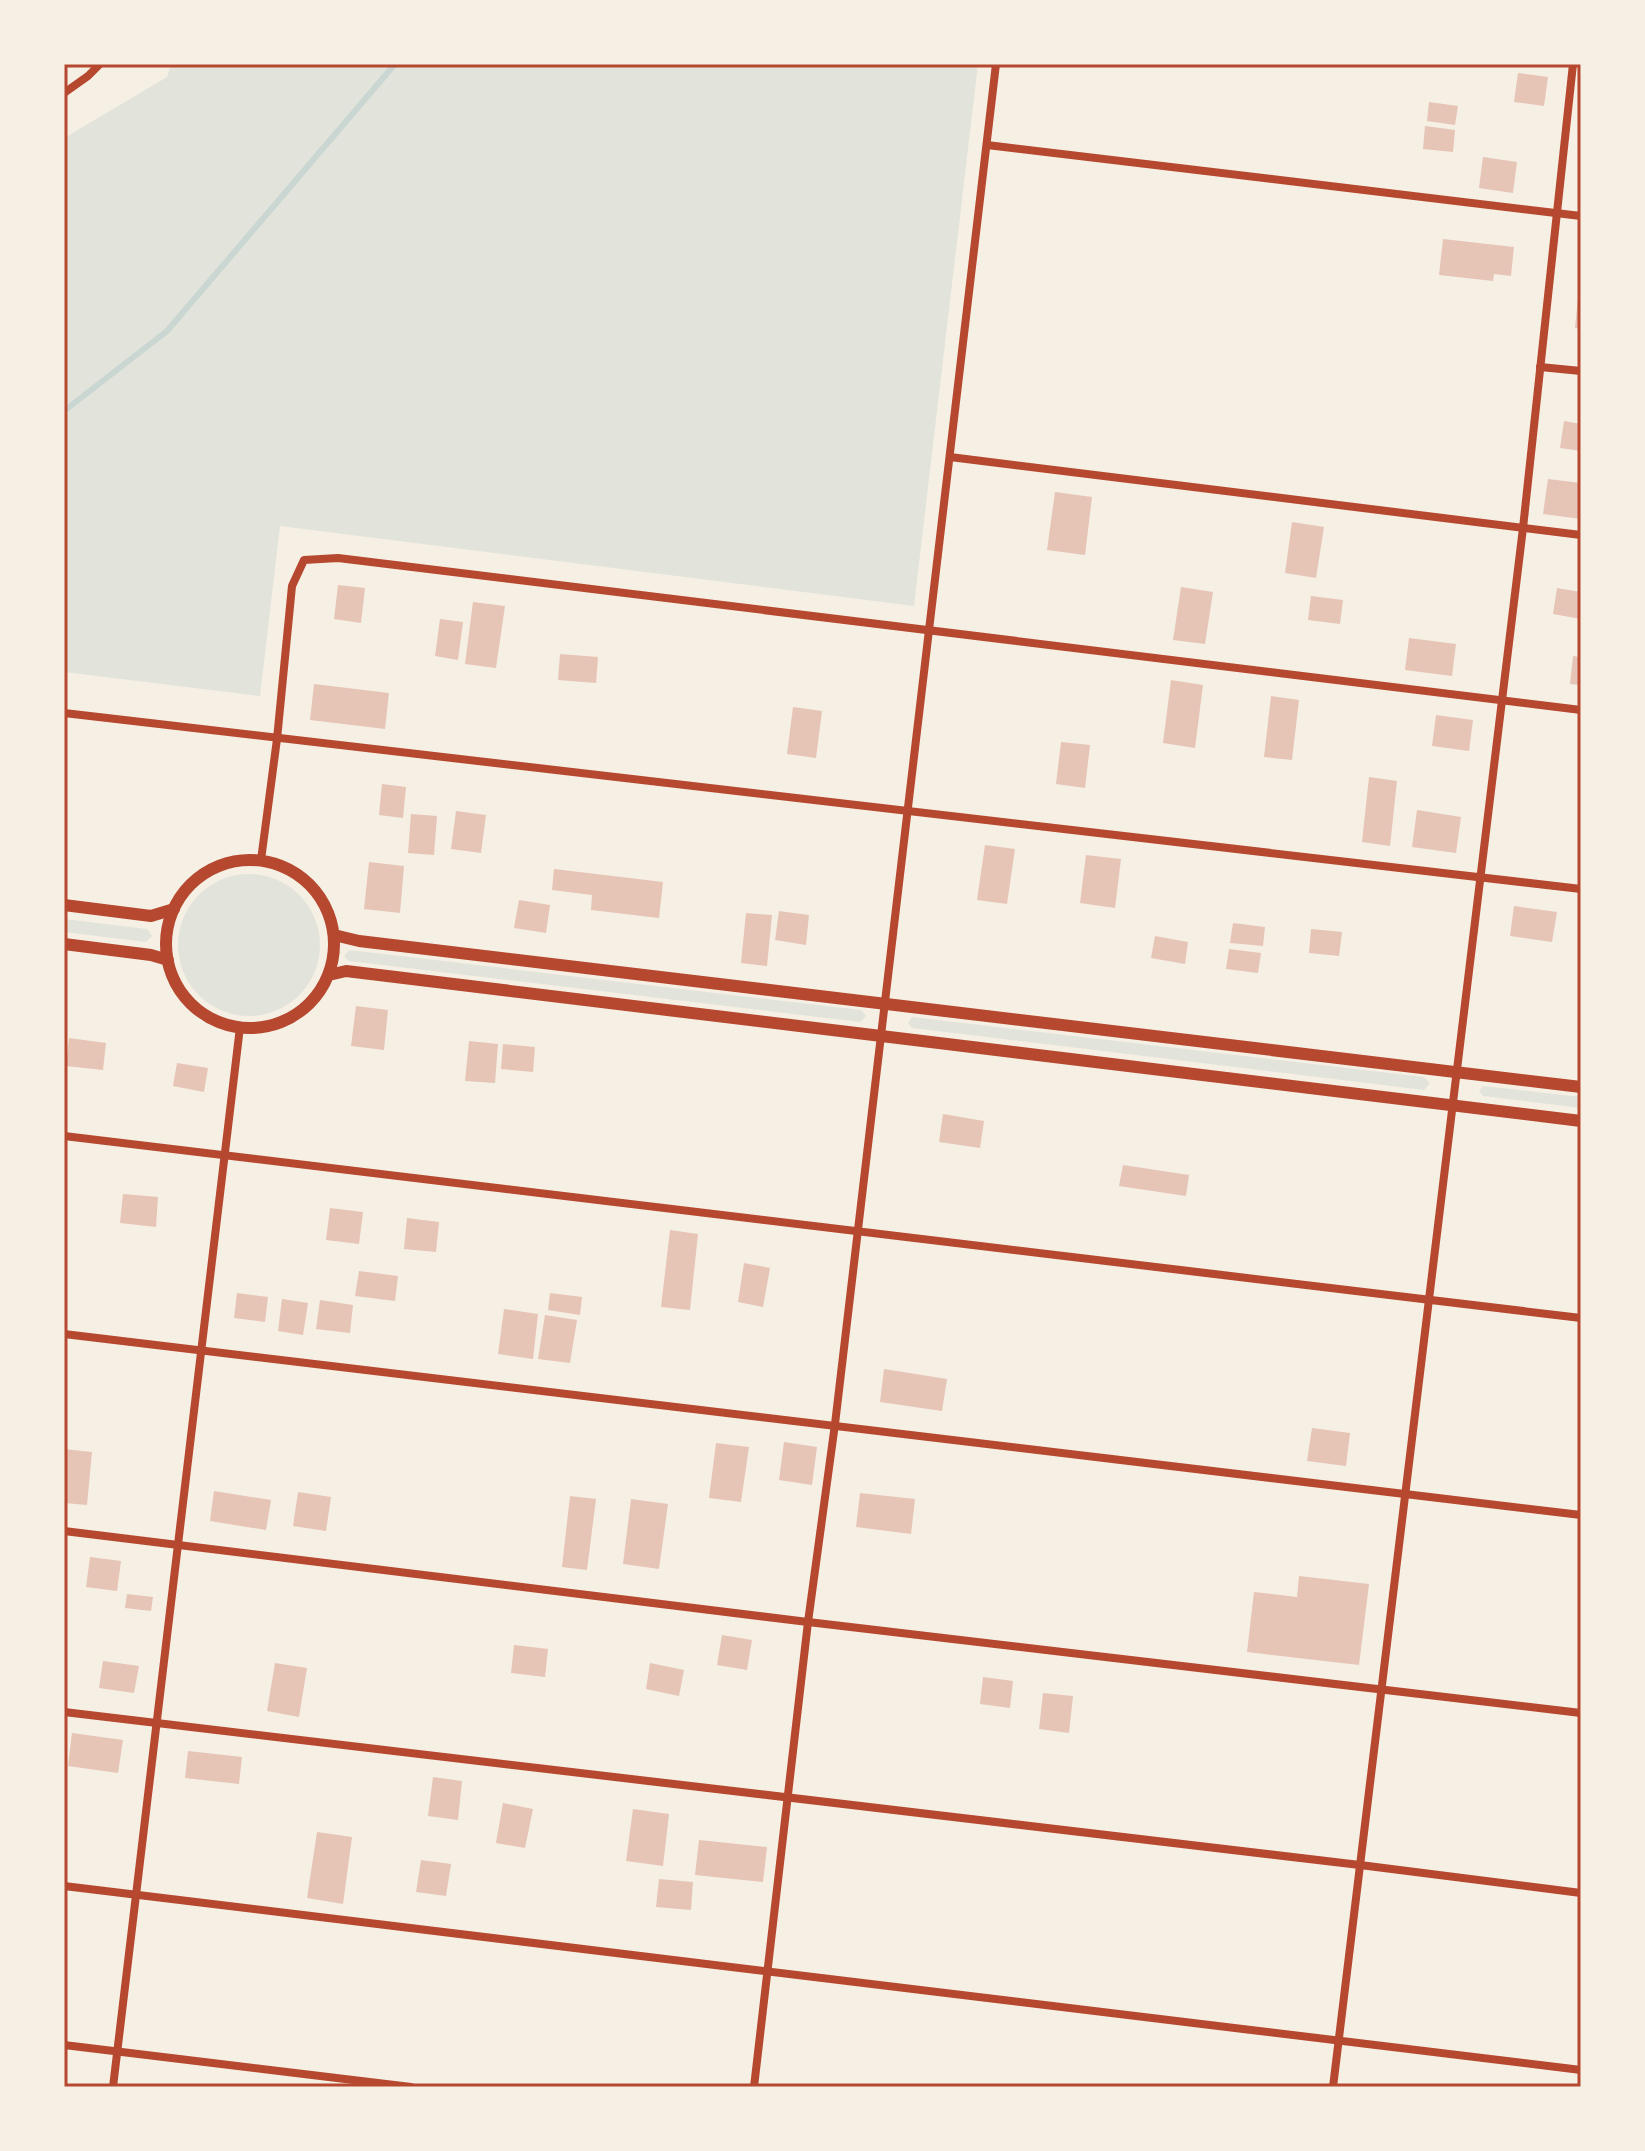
<svg xmlns="http://www.w3.org/2000/svg" width="1645" height="2151" font-family="'PT Serif',serif">
<rect width="100%" height="100%" fill="#f6efe4"/>
<g fill="#e2e4dc">
<path d="M171,64H978L914,606L280,526L260,696L64,672V138L167,77Z"/>
<circle cx="249" cy="945" r="71"/>
<path d="M64,919L147,929L152,936L146,942L64,932Z"/>
<path d="M349,950L861,1010L866,1016L860,1022L349,961L344,956Z"/>
<path d="M912,1017L1424,1077L1430,1083L1424,1090L912,1028L908,1023Z"/>
<path d="M1483,1086L1581,1097V1108L1483,1096L1479,1091Z"/>
</g>
<g fill="none" stroke-linecap="round" stroke-linejoin="round">
<path stroke="#c9d6d2" stroke-width="6" d="M64,411L167,331L395,64"/>
</g>
<g fill="#e6c5b7">
<path d="M1518,73L1548,77L1544,106L1514,102Z"/>
<path d="M1429,102L1458,106L1455,125L1427,121Z"/>
<path d="M1425,126L1455,130L1453,152L1423,149Z"/>
<path d="M1483,157L1517,162L1513,193L1479,188Z"/>
<path d="M1443,239L1514,247L1511,276L1494,274L1493,281L1439,275Z"/>
<path d="M1578,297H1581V329L1575,328Z"/>
<path d="M1564,421L1581,424V451L1560,448Z"/>
<path d="M1548,479L1581,483V519L1543,514Z"/>
<path d="M1055,492L1092,497L1085,555L1047,550Z"/>
<path d="M1292,522L1324,527L1316,578L1285,573Z"/>
<path d="M338,585L365,588L361,623L334,619Z"/>
<path d="M1181,587L1213,592L1205,644L1173,640Z"/>
<path d="M1557,588L1581,592V619L1553,614Z"/>
<path d="M1311,596L1343,600L1340,624L1308,620Z"/>
<path d="M473,602L505,606L496,668L465,664Z"/>
<path d="M440,619L463,622L458,660L435,656Z"/>
<path d="M1409,638L1456,644L1452,676L1405,670Z"/>
<path d="M560,654L598,657L596,683L558,680Z"/>
<path d="M1573,656L1581,657V685L1570,684Z"/>
<path d="M1171,680L1203,685L1195,748L1163,743Z"/>
<path d="M314,684L389,693L385,729L310,720Z"/>
<path d="M1271,696L1299,700L1292,760L1264,757Z"/>
<path d="M793,707L822,711L816,758L787,754Z"/>
<path d="M1436,715L1473,720L1469,751L1432,746Z"/>
<path d="M1061,742L1090,745L1085,788L1056,784Z"/>
<path d="M1369,777L1397,781L1390,846L1362,842Z"/>
<path d="M382,784L406,787L403,818L379,815Z"/>
<path d="M1417,810L1461,817L1456,853L1412,847Z"/>
<path d="M456,811L486,815L481,853L451,849Z"/>
<path d="M411,814L437,816L434,855L408,853Z"/>
<path d="M985,845L1015,849L1007,904L977,900Z"/>
<path d="M1086,855L1121,859L1115,908L1080,903Z"/>
<path d="M369,862L404,866L400,913L364,909Z"/>
<path d="M554,869L663,882L659,918L591,910L592,895L552,890Z"/>
<path d="M519,900L550,905L546,933L514,928Z"/>
<path d="M1514,906L1557,912L1552,942L1510,936Z"/>
<path d="M779,911L809,915L806,945L775,940Z"/>
<path d="M746,913L772,915L767,966L741,963Z"/>
<path d="M1233,923L1265,927L1263,946L1230,943Z"/>
<path d="M1311,929L1342,932L1339,956L1309,953Z"/>
<path d="M1155,936L1188,942L1185,964L1151,958Z"/>
<path d="M1229,949L1261,953L1258,973L1226,969Z"/>
<path d="M356,1006L388,1010L384,1050L351,1046Z"/>
<path d="M69,1038L106,1043L103,1070L66,1066Z"/>
<path d="M469,1041L498,1044L495,1083L465,1081Z"/>
<path d="M503,1044L535,1047L533,1072L501,1069Z"/>
<path d="M177,1063L208,1068L204,1092L173,1086Z"/>
<path d="M943,1114L984,1121L980,1148L939,1142Z"/>
<path d="M1123,1165L1189,1175L1186,1196L1119,1186Z"/>
<path d="M123,1194L158,1197L156,1227L120,1223Z"/>
<path d="M330,1208L363,1212L359,1244L326,1240Z"/>
<path d="M407,1218L439,1222L436,1252L404,1249Z"/>
<path d="M670,1230L698,1234L690,1310L661,1307Z"/>
<path d="M744,1263L770,1268L763,1307L738,1302Z"/>
<path d="M359,1271L398,1276L395,1301L355,1296Z"/>
<path d="M237,1293L268,1297L265,1322L234,1318Z"/>
<path d="M550,1293L582,1297L580,1315L548,1310Z"/>
<path d="M282,1299L308,1303L303,1335L278,1331Z"/>
<path d="M320,1300L353,1305L350,1333L316,1329Z"/>
<path d="M504,1309L538,1314L533,1359L498,1354Z"/>
<path d="M545,1315L577,1320L570,1363L538,1359Z"/>
<path d="M884,1369L947,1379L942,1411L880,1402Z"/>
<path d="M1312,1428L1350,1433L1346,1466L1307,1461Z"/>
<path d="M784,1442L817,1447L812,1485L779,1480Z"/>
<path d="M716,1443L749,1447L741,1502L709,1498Z"/>
<path d="M64,1449L92,1452L87,1505L64,1503Z"/>
<path d="M214,1491L271,1500L266,1530L210,1521Z"/>
<path d="M298,1492L331,1497L326,1531L293,1526Z"/>
<path d="M860,1493L915,1499L911,1534L856,1527Z"/>
<path d="M570,1496L596,1499L587,1570L562,1567Z"/>
<path d="M631,1499L668,1504L659,1569L623,1564Z"/>
<path d="M90,1557L121,1561L117,1591L86,1587Z"/>
<path d="M1299,1576L1369,1584L1359,1665L1247,1652L1254,1592L1297,1597Z"/>
<path d="M127,1594L153,1597L151,1611L125,1608Z"/>
<path d="M722,1635L752,1640L747,1670L717,1665Z"/>
<path d="M514,1645L548,1649L545,1677L511,1673Z"/>
<path d="M103,1661L139,1666L134,1693L99,1688Z"/>
<path d="M275,1663L307,1668L299,1717L267,1711Z"/>
<path d="M650,1663L684,1670L679,1696L646,1689Z"/>
<path d="M983,1677L1013,1681L1010,1708L980,1704Z"/>
<path d="M1043,1693L1073,1696L1069,1733L1039,1729Z"/>
<path d="M72,1733L123,1740L118,1773L68,1766Z"/>
<path d="M188,1751L242,1757L239,1784L185,1778Z"/>
<path d="M433,1777L462,1781L458,1820L428,1816Z"/>
<path d="M503,1803L533,1809L525,1848L496,1843Z"/>
<path d="M633,1809L669,1814L663,1866L626,1861Z"/>
<path d="M317,1832L352,1837L343,1904L307,1898Z"/>
<path d="M699,1840L767,1847L763,1882L695,1875Z"/>
<path d="M421,1860L451,1864L446,1896L416,1892Z"/>
<path d="M659,1879L693,1882L691,1910L656,1907Z"/>
</g>
<g fill="none" stroke-linecap="round" stroke-linejoin="round">
<g stroke="#b5482f" stroke-width="8">
<path d="M64,93L88,76L100,64"/>
<path d="M987,145L1581,216"/>
<path d="M1540,367L1581,371"/>
<path d="M950,457L1581,535"/>
<path d="M64,713L1581,889"/>
<path d="M261,860L277,739L292,586L304,560L338,558L1581,710"/>
<path d="M64,1136L1581,1318"/>
<path d="M64,1334L1581,1515"/>
<path d="M64,1531L808,1622L1581,1713"/>
<path d="M64,1712L1360,1865L1581,1893"/>
<path d="M64,1886L1581,2070"/>
<path d="M64,2045L411,2087"/>
<path d="M113,2087L240,1027"/>
<path d="M754,2087L808,1622L835,1424L996,64"/>
<path d="M1333,2087L1523,528L1573,64"/>
</g>
<g stroke="#b5482f" stroke-width="12">
<circle cx="250" cy="944" r="84"/>
<path d="M64,905L151,916L174,909"/>
<path d="M334,935L359,941L1581,1087"/>
<path d="M64,944L151,955L168,960"/>
<path d="M329,975L346,971L1581,1121"/>
</g>
</g>
<rect width="1645" height="2151" fill="none" stroke="#f6efe4" stroke-width="132"/>
<rect x="66" y="66" width="1513" height="2019" fill="none" stroke="#b5482f" stroke-width="3"/>
</svg>
